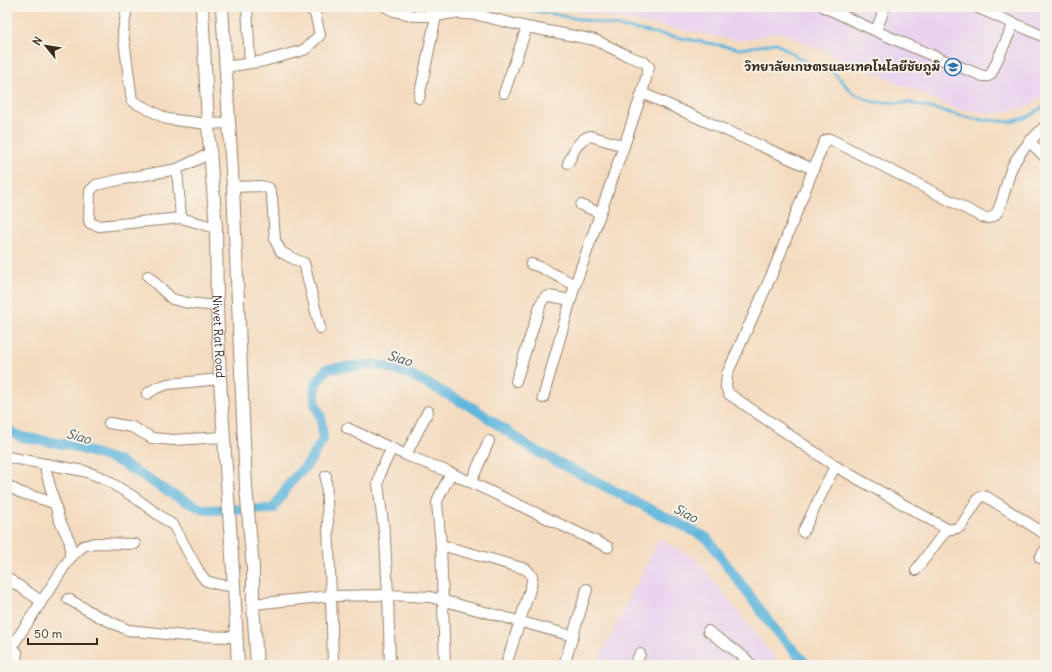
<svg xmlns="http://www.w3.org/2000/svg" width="1052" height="672" font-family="Delius,'Playpen Sans Thai',sans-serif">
<rect width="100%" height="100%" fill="#f7f3e8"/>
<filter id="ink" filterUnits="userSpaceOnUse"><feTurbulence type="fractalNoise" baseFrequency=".025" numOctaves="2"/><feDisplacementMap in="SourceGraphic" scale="8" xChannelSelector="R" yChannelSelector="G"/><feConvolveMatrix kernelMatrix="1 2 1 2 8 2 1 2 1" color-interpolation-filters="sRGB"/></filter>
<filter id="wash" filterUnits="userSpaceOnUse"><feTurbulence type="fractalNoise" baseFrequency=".012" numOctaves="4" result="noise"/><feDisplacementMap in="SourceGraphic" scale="16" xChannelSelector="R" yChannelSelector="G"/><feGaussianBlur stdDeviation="0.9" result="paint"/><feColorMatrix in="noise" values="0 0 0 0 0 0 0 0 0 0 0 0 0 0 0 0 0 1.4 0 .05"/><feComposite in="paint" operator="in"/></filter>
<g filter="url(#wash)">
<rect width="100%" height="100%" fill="#f4dbbf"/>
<g fill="#e8d2ee">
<path d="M556,7H1045V93L1031,105L1008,112L989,114L954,108L780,32L740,41Z"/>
<path d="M659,539L696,559L780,665H600L599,658Z"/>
</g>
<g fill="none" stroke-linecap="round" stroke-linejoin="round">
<path stroke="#61b6dd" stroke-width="3" d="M515,7L740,49L776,43L807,63L833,72L853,93L873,102L911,103L974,119L1011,122L1030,116L1045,105"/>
<path stroke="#61b6dd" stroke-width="10" d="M7,429L21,437L69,445L118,461L172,494L204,510L273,509L290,483L308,464L323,439L321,417L315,403V385L327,369L375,364L409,374L475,409L534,450L707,538L729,568L775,630L807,665"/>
</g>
</g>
<g filter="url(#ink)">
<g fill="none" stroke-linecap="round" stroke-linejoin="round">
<g stroke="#98826e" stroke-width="12">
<g id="minor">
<path d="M127,7L123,32L132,101L167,119L208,124L229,123"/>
<path d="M247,7L250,63"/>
<path d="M386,7L394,11L415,16H436L453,13L478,15L527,27L595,40L628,56L644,62L649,67L642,93L624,146L575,285L543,398"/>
<path d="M824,7C877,32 929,55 983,76H988L991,74L1014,23"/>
<path d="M976,7L1045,37"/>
<path d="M876,31L885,7"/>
<path d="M226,67L264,61L304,50L320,35L315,13L307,7"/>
<path d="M504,93L527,27"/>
<path d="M642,93L813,169"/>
<path d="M419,98L436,16"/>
<path d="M1045,126C1032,139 1020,151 1012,167C1007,178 1002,209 994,216C990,219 986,218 982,217L830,139L826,140L824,142L773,272L727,374L726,387L729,394L835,466L947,529C952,530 956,529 961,526L979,498L983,496L987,497L1045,534"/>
<path d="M1029,141L1045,157"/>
<path d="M211,153L177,169L123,179L96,185L90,191L89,220L90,223L99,226L181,218L216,228"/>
<path d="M568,163C573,153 578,139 590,136L624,146"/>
<path d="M177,169L181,218"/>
<path d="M233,187L260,186L269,188L272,197L275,240L281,252L294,259L304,263L320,328"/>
<path d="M581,205L600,213"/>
<path d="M531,264L540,267L575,285"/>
<path d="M148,276L172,299L188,303L217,306"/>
<path d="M516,381L541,303L545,297L549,296L571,300"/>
<path d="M147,394L156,388L168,384L220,379"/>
<path d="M109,423L132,427L152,438L173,440L223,437"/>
<path d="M347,428L406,455L451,473L608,547"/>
<path d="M406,455L428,411"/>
<path d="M7,457L84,471L103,478L134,497L174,526L199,572L206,581L221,585L234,586"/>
<path d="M326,476L331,596L333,662"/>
<path d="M471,482L489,441"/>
<path d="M7,485L19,492L54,503"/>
<path d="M803,532L835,466"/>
<path d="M441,545L526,569C533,576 533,577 531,586L506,665"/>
<path d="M70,558L83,546L95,543L135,544"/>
<path d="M1040,558L1045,550"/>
<path d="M916,570L947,529"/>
<path d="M7,578L41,601"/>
<path d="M68,599L98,616L128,630L185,636"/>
<path d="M253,604L331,596L388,595L430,597L573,636"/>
<path d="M708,631L744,657L751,665"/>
<path d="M191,636L236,637"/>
<path d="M11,647L17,652L16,661L19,665"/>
<path d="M7,654L70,558V542L59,519L46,471V464"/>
<path d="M390,665L388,595L385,539L378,484L381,470L392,448"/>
<path d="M445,665L441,545L437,503L438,499L451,473"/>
<path d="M564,665L587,589"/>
<path d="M634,665L640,654"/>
</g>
</g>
<g stroke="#98826e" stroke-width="14">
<g id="major">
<path id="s1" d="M202,7L208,124L216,228L217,306L220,379L234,586L238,665"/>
<path d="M222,7L233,187L246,487L253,568V604L257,665"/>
</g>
</g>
<use href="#minor" stroke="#fff" stroke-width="10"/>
<use href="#major" stroke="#fff" stroke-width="12"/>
</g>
</g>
<defs>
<g id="university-ring" transform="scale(0.9)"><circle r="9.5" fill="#f7f3e8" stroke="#1f6fb2" stroke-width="1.5"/><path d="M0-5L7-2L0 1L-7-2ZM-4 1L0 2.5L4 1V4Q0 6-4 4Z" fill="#1f6fb2"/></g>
</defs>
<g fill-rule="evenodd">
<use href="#university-ring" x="953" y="67"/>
</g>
<g text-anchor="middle" stroke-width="4" stroke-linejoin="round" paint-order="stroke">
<g font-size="12" font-weight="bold" fill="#3b2a1e" stroke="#f7f3e8" text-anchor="end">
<text x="940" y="71">วิทยาลัยเกษตรและเทคโนโลยีชัยภูมิ</text>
</g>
<g font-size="12" fill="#3b2a1e" stroke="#f7f3e8">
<text dy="4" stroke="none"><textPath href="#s1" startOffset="330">Niwet Rat Road</textPath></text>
</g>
<g font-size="13" font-style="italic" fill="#465457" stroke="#f7f3e8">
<text transform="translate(400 358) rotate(17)" y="5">Siao</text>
<text transform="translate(79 436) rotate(16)" y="5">Siao</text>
<text transform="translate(686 513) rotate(27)" y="5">Siao</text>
</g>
</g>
<rect width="1052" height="672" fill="none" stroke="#f7f3e8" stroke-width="24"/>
<g transform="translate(46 46) rotate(300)" stroke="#f7f3e8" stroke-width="3" paint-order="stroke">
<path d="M0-3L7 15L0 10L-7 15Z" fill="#3b2a1e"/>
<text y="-6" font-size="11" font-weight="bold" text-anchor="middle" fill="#3b2a1e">N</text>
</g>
<path d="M28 638v6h69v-6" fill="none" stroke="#3b2a1e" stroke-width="2"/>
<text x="34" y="638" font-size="12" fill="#3b2a1e" stroke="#f7f3e8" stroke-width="3" paint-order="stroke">50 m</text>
</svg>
